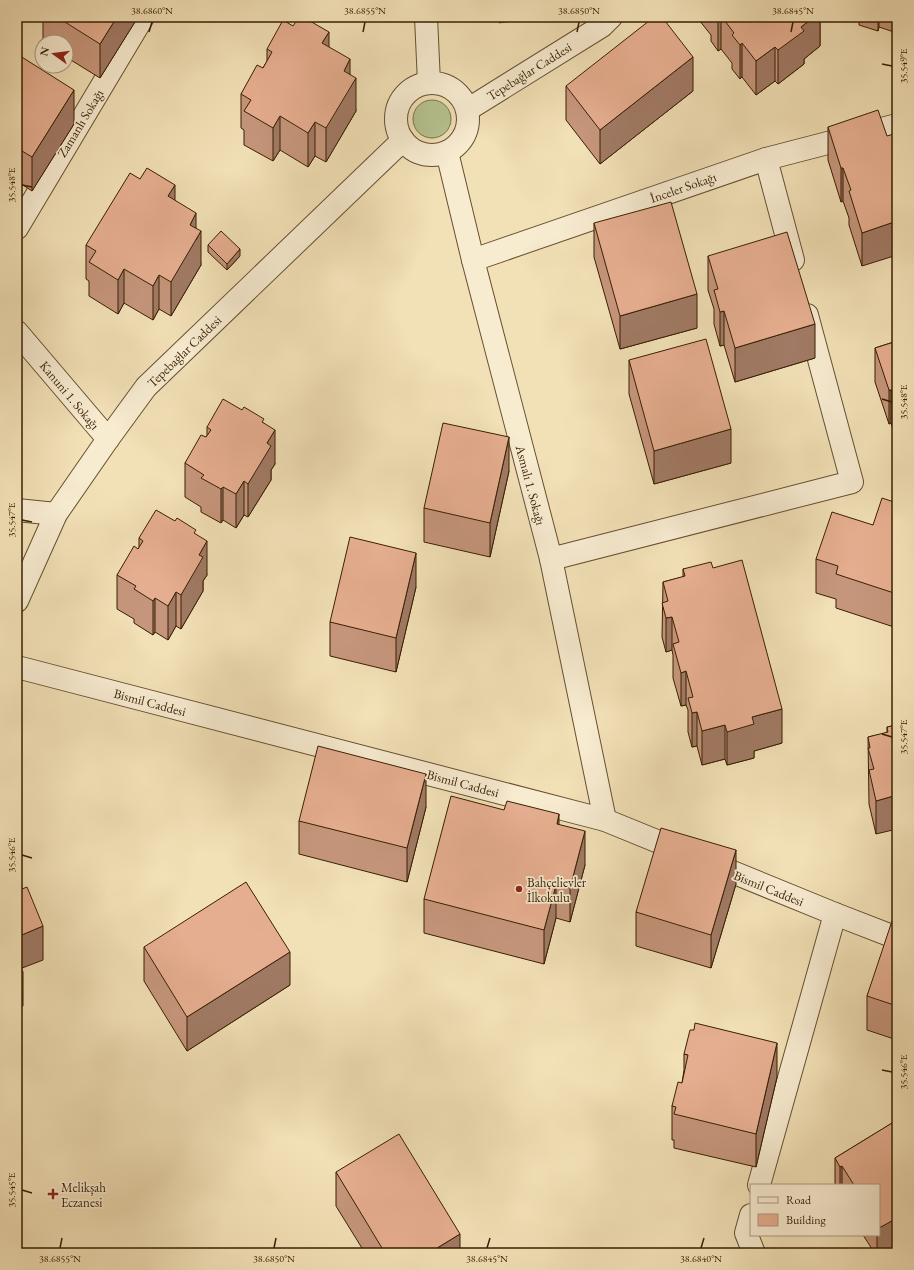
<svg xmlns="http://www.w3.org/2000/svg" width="914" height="1270" font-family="'EB Garamond',serif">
<rect width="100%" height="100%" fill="#f2e0b6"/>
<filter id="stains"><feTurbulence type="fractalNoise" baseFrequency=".005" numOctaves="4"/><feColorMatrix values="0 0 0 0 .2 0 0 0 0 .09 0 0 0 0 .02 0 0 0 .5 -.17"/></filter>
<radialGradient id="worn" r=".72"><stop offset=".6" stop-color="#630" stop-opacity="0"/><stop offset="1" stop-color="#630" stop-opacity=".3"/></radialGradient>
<g fill="#b6c391" stroke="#77714a">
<path d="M498,17H545L499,23Z"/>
<circle cx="432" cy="119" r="19"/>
</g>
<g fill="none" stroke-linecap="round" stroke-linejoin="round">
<g stroke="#664f30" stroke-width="24">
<g id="minor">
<path d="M426,17L429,83"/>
<circle cx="432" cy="119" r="36"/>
<path d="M467,110L602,26L611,17"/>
<path d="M447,152L473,260L551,559L605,820"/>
<path d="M766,159L793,260"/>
<path d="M17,228L143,17"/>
<path d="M473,260L766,159L897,125"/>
<path d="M17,332L108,439"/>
<path d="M17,510L56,514"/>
<path d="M551,559L852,482L807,315"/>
<path d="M17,601L56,514L108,439L146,387L403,140"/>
<path d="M17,667L605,820L835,914L897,938"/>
<path d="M759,1185L835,914"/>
<path d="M751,1215L746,1233L754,1253"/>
</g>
</g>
<use href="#minor" stroke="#f7ebd0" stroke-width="22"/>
</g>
<g fill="#c6967c" stroke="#381f03">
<path d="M43,17H138L100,78L66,57V42H43Z"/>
<path d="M699,17H820V46L804,59V64L778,84L775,81L756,95L742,77L740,79L732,69V63L721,49L718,51L711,41V35L699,20Z"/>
<path d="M851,17H897V33L879,27L878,31L859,25V22L851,19Z"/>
<path d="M329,47L350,74L356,111L326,162L315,156L308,167L280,150L273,161L244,145V130L241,128V94L263,68L267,61V49Z"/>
<path d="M17,54L74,124L32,191L17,181Z"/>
<path d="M566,86L693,91L600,164L566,120Z"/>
<path d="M828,127L887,136L862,266L849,225V218L843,201L841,202L828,160Z"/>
<path d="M175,200L196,228L201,265L171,316L159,309L153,320L124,303L118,314L89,296V281L86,279V245Z"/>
<path d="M594,223L697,328L620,349L594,257Z"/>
<path d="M208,245L240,256L227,270L208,252Z"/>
<path d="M708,256L815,358L735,382L724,345L720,346L714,324V309L708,290Z"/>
<path d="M897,341V450L896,447V440L891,423L889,424L875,382V348Z"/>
<path d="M629,360L731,463L654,484L629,394Z"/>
<path d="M264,423L275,464L271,470V480L248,517L244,515L236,528L223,520L221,523L201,512V507L185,497V463L207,437V427Z"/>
<path d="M509,471L490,557L424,542V508Z"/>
<path d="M897,503V628L836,608V599L816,593V559L873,525Z"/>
<path d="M196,535L207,575L203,581V591L181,629L176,626L168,640L155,632L153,635L134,623V619L117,609V575L139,548V538Z"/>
<path d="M713,568L782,743L754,751V758L727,765L725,759L702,765L697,746L692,747L688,732V710L686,705L681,706L673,678V655L672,650L666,652L662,637L663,582L683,577V569Z"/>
<path d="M416,587L396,672L330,656V622Z"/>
<path d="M897,725L876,834L869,804L868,737L887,733V727Z"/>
<path d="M426,807L407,882L299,854V821Z"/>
<path d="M559,825L585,865L570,922L556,918L544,964L424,933V899Z"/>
<path d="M736,884L711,968L636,946V912Z"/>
<path d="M897,916V1040L867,1030V996Z"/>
<path d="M144,947L290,985L187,1051L144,981Z"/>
<path d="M684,1054L777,1077L756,1167L674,1148V1140H672V1106L682,1083L684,1070Z"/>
<path d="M897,1120L894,1253H872V1249L863,1235H879V1185H835V1158Z"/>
<path d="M336,1172L460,1253H365L336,1206Z"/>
</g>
<g fill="#a17a65" stroke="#381f03">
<path d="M117,17H138L100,78V44Z"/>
<path d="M718,17H721V49L718,51Z"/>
<path d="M814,17H820V46L804,59V64L778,84V50L801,27Z"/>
<path d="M878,17H879V27L878,31Z"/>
<path d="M329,32V66L322,43Z"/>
<path d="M742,43V77L740,79V45Z"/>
<path d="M775,47V81L756,95V61Z"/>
<path d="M693,57V91L600,164V130Z"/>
<path d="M350,59V87L356,78V111L326,162V128L344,71Z"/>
<path d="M74,90V124L32,191V157Z"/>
<path d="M280,116V150L273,161V128Z"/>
<path d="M315,122V156L308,167V133Z"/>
<path d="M841,168H843V201L841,202Z"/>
<path d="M175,185V219L168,196Z"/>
<path d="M196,213V240L201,231V265L171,316V282L190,225Z"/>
<path d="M897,221V255L862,266V233Z"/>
<path d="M240,249V256L227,270V264Z"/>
<path d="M124,269V303L118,314V280Z"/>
<path d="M159,275V309L153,320V286Z"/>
<path d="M697,294V328L620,349V316Z"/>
<path d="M724,311V345L720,346V312Z"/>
<path d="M815,324V358L735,382V348Z"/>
<path d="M889,390H891V423L889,424Z"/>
<path d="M731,429V463L654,484V451Z"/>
<path d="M275,430V464L271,470V480L248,517V484L267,443Z"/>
<path d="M509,437V471L490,557V523Z"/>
<path d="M244,481V515L236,528V494Z"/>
<path d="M223,487V520L221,523V489Z"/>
<path d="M207,541V575L203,581V591L181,629V595L199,555Z"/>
<path d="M416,553V587L396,672V638Z"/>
<path d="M176,592V626L168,640V606Z"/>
<path d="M155,598V632L153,635V601Z"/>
<path d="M672,617V650L666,652V618Z"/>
<path d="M686,671V705L681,706V673Z"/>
<path d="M782,709V743L754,751V758L727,765V732L752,717Z"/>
<path d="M697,712V746L692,747V713Z"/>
<path d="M725,725V759L702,765V731Z"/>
<path d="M426,774V807L407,882V848Z"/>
<path d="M897,795V829L876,834V801Z"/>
<path d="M559,814V848L557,824Z"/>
<path d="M585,831V865L570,922V888Z"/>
<path d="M736,850V884L711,968V935Z"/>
<path d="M556,885V918L544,964V930Z"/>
<path d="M43,926V960L17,970V937Z"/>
<path d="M290,952V985L187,1051V1017Z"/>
<path d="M23,972V1006L17,1009V975Z"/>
<path d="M777,1043V1077L756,1167V1134Z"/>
<path d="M842,1166V1185H840V1167Z"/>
<path d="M897,1218V1252L894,1253H877V1235H879V1228Z"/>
<path d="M460,1234V1253H429Z"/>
</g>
<g fill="#e6ae90" stroke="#381f03">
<path d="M57,17H117L100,44Z"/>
<path d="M299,17H303L329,32L322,43L350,59L344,71L356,78L326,128L315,122L308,133L280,116L273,128L244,111L251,100L241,94L257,65L263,68L272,52L267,49L283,20L293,26Z"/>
<path d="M654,17H662L693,57L600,130L566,86Z"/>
<path d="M722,17H814L801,27L804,31L778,50L775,47L756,61L742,43L740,45L732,35L734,33Z"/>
<path d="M17,54L74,90L32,157L17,148Z"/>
<path d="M878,110L887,136L897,133V221L862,233L849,191L851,190L843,168H841L828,127Z"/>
<path d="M147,168L175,185L168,196L196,213L190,225L201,231L171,282L159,275L153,286L124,269L118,280L89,262L96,251L86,245L130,173L140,179Z"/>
<path d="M671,202L697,294L620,316L594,223Z"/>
<path d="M221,231L240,249L227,264L208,245Z"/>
<path d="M787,232L815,324L735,348L724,311L720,312L714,290L718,289L708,256Z"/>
<path d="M706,339L731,429L654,451L629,360Z"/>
<path d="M897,341V409L891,390H889L875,348Z"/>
<path d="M223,399L242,410L244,407L264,419L262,422L275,430L267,443L271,446L248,484L244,481L236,494L223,487L221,489L201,478L204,475L185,463L201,435L206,437L211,430L207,427Z"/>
<path d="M443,423L509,437L490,523L424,508Z"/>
<path d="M882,498L897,503V594L836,574L838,566L816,559L832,512L873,525Z"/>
<path d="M156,510L175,521L177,518L196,530L194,533L207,541L199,555L203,557L181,595L176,592L168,606L155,598L153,601L134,589L136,586L117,575L134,546L138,549L143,541L139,538Z"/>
<path d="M350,537L416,553L396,638L330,622Z"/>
<path d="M742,560L782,709L752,717L754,724L727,732L725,725L702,731L697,712L692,713L688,698L693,697L686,671L681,673L673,644L679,642L672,617L666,618L662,603L668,601L663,582L685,576L683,569L711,562L713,568Z"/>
<path d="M897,725V795L876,801L869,770L874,769L868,748H870L868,737L888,732L887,727Z"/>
<path d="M318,746L426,774L407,848L299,821Z"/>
<path d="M451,796L504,810L507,801L559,814L557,824L585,831L570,888L556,885L544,930L424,899Z"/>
<path d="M661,828L736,850L711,935L636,912Z"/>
<path d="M246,882L290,952L187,1017L144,947Z"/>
<path d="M27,887L43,926L17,937V891Z"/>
<path d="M894,915L897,916V1006L867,996Z"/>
<path d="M17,957L23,972L17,975Z"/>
<path d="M695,1023L777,1043L756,1134L674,1114L676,1107L672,1106L678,1082L682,1083L688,1055L684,1054L690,1030H694Z"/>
<path d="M897,1120V1218L879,1228V1185H854L842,1166L840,1167L835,1158Z"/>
<path d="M399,1134L460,1234L429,1253H385L336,1172Z"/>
</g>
<path fill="none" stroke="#381f03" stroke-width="1.5" d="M149,32L152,22M363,32L365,22M577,32L579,22M791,32L793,22M882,64L892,66M22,185L32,187M882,399L892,402M22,520L32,522M882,734L892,737M22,855L32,858M882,1070L892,1072M22,1190L32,1193M60,1248L62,1238M274,1248L276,1238M487,1248L490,1238M701,1248L704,1238"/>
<g fill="#8f2418" stroke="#f7ebd0" stroke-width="1.5">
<circle cx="519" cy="889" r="4"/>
<path d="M51 1188h4v4h4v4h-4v4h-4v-4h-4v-4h4z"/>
</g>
<g text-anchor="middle" stroke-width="3.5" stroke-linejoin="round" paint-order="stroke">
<g font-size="13" fill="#381f03" stroke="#f7ebd0">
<text transform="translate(529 71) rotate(-32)" y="5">Tepebağlar Caddesi</text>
<text transform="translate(80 123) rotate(-59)" y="5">Zamanlı Sokağı</text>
<text transform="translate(683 187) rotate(-19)" y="5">İnceler Sokağı</text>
<text transform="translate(184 351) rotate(-44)" y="5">Tepebağlar Caddesi</text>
<text transform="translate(70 395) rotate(50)" y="5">Kanuni 1. Sokağı</text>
<text transform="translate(531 485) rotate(75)" y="5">Asmalı 1. Sokağı</text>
<text transform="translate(150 702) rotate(15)" y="5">Bismil Caddesi</text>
<text transform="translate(463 783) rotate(15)" y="5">Bismil Caddesi</text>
<text transform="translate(769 888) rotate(22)" y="5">Bismil Caddesi</text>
</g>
<g font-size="13" fill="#381f03" stroke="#f7ebd0" text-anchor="start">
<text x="527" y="887">Bahçelievler<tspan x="527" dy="15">İlkokulu</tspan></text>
<text x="61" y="1192">Melikşah<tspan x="61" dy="15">Eczanesi</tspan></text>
</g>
</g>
<rect width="914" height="1270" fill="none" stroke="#f2e0b6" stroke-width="44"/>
<rect x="750" y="1184" width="130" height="52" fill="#f7ebd0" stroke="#ab997e"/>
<rect x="758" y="1197" width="20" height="6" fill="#f7ebd0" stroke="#ab997e"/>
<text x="786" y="1204" font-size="12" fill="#381f03">Road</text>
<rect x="758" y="1214" width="20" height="12" fill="#e6ae90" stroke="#ab997e"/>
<text x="786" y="1224" font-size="12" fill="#381f03">Building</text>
<g transform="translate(54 54) rotate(284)"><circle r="19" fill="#f7ebd0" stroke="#ab997e"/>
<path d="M0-3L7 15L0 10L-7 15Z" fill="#8f2418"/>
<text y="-6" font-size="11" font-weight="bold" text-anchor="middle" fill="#381f03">N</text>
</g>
<rect x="22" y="22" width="870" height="1226" fill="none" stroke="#381f03" stroke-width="1.5"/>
<g font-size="10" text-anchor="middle" fill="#381f03">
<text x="152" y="14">38.6860°N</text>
<text x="365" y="14">38.6855°N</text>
<text x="579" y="14">38.6850°N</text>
<text x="793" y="14">38.6845°N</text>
<text transform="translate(903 66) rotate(-90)" y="4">35.549°E</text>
<text transform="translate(11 185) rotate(-90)" y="4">35.548°E</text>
<text transform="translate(903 402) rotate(-90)" y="4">35.548°E</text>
<text transform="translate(11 520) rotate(-90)" y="4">35.547°E</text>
<text transform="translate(903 737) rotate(-90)" y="4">35.547°E</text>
<text transform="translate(11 855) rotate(-90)" y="4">35.546°E</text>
<text transform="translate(903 1072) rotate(-90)" y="4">35.546°E</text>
<text transform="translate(11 1190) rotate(-90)" y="4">35.545°E</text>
<text x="60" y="1262">38.6855°N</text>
<text x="274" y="1262">38.6850°N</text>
<text x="487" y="1262">38.6845°N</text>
<text x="701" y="1262">38.6840°N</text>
</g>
<rect width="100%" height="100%" filter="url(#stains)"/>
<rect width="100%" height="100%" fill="url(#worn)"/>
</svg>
